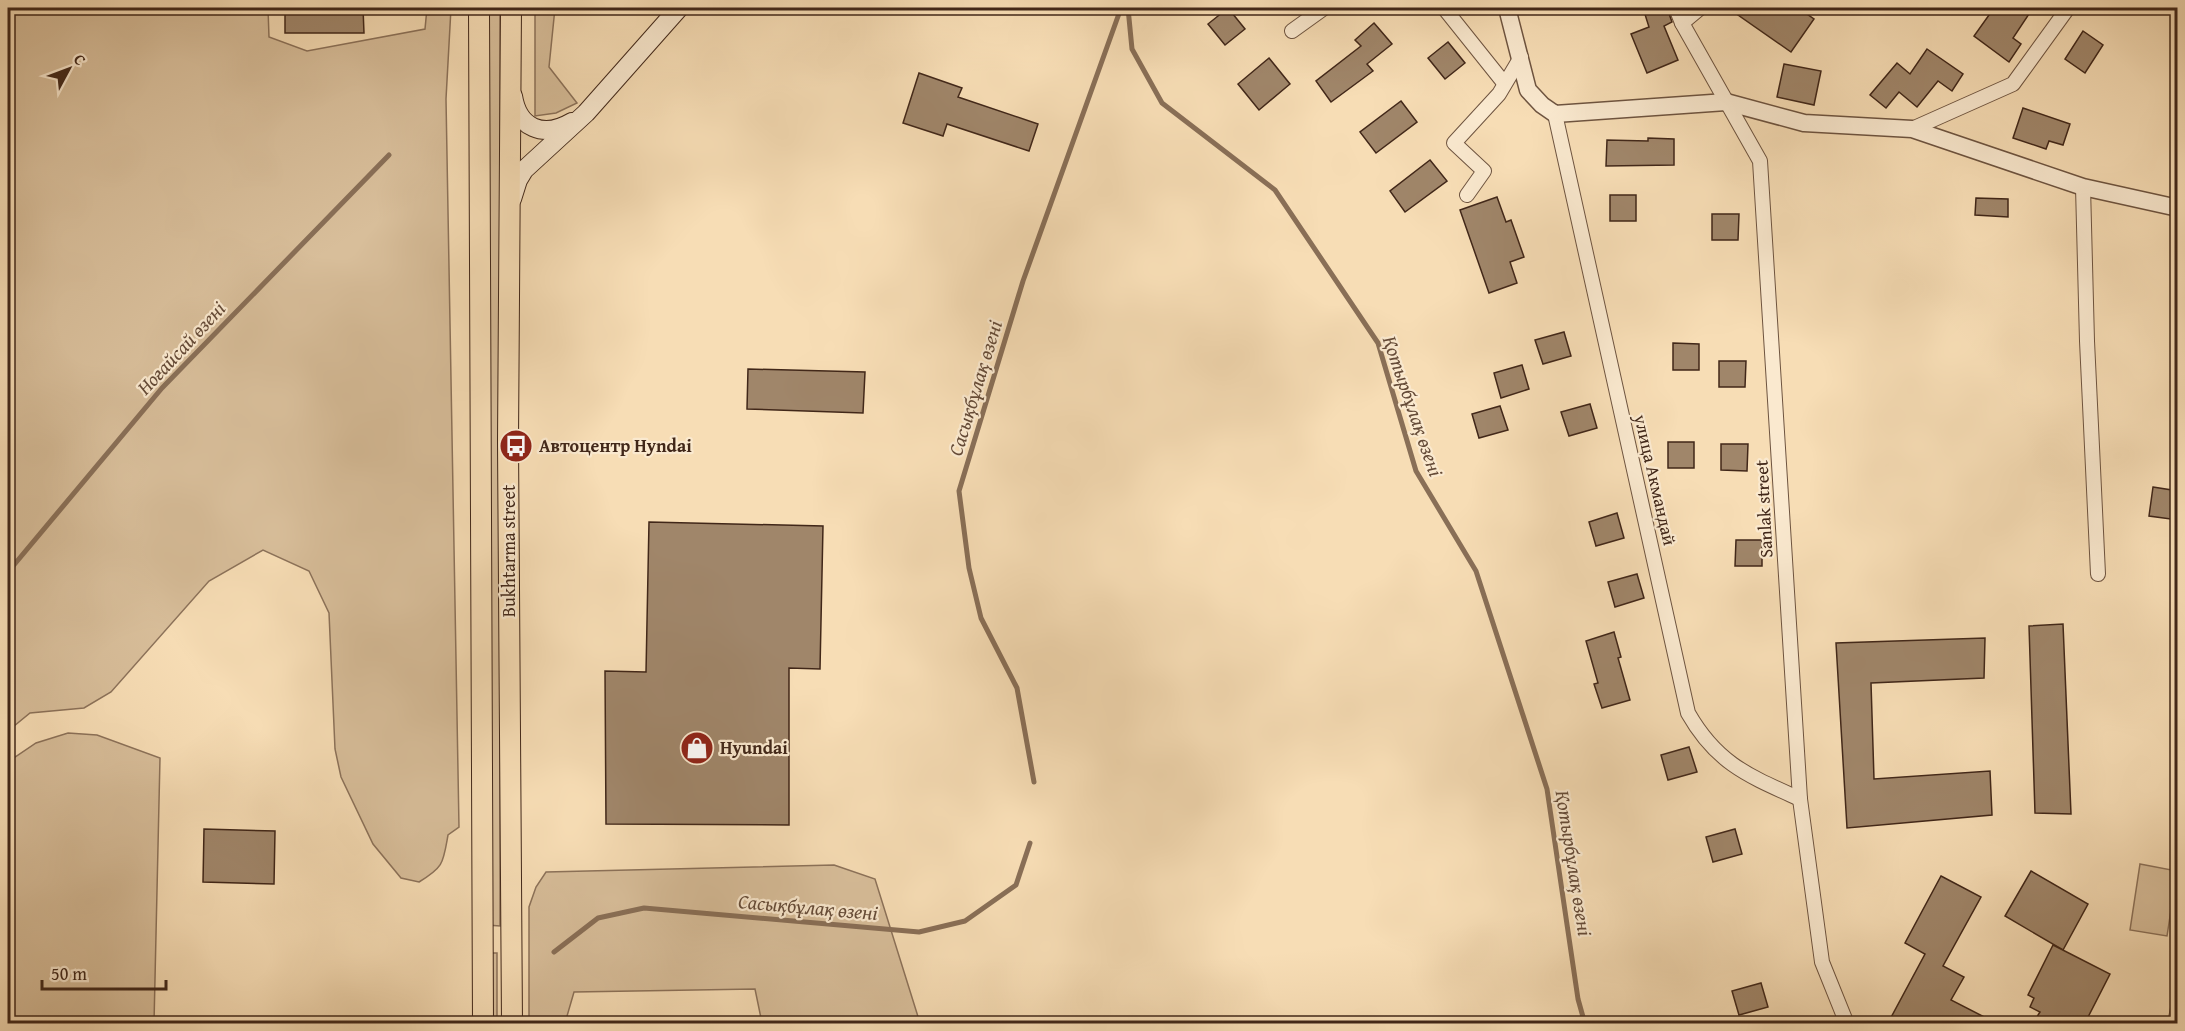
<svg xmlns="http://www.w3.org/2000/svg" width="2185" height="1031" font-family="'Gentium Book Plus',serif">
<rect width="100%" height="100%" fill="#f7ddb5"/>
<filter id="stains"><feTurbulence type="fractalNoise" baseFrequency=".00333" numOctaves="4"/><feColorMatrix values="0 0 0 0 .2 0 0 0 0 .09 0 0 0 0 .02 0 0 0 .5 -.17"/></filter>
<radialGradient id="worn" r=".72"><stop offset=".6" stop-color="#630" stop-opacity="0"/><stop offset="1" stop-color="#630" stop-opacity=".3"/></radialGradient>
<g fill="#d8be9a" stroke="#8c725a" stroke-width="1.5">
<path d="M8,8H268L269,37L307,51L425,29L427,8H451L446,99L459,827L448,835C443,863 444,867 419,882L401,878L373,844L341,777L335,749L329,613L309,571L263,550L209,581L111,692L84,708L30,713L8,731Z"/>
<path d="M487,8H500V926L487,925Z"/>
<path d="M535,8H555L549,67L577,103L556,113L535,116Z"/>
<path d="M68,733L97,735L160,758L154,1023H8V762L36,743Z"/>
<path d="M2140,864L2177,871L2167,936L2130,930Z"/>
<path d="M834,865L875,879L920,1023H762L755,989L574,992L565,1023H529V907L536,887L546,872Z"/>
<path d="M488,953H497V1023L487,1024Z"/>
</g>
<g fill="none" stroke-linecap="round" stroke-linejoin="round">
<g stroke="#896f57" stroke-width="5">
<path d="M1128,8L1132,49L1162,103L1275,190L1378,343L1416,471L1476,571L1547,789L1578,999L1585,1024"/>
<path d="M8,572L162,388L389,155"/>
<path d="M1034,782L1017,688L981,618L969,568L959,491L1023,281L1121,8"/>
<path d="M554,952L598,918L644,908L919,932L965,921L1016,885L1030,843"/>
</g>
</g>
<g fill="#a0866a" stroke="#412719" stroke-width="1.5">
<path d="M285,8H363L364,33H285Z"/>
<path d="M1228,8L1245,29L1225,45L1208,24Z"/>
<path d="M1643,8H1667L1672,22L1664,26L1678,60L1647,73L1631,34L1649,27Z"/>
<path d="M1728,8H1798L1814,19L1791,52Z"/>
<path d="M1994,8H2033L2013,38L2021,44L2009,62L1974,36Z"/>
<path d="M1374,23L1392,44L1367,64L1373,71L1331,102L1316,81L1361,46L1355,40Z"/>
<path d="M2083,31L2103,45L2085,73L2065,59Z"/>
<path d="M1448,42L1465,63L1445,79L1428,58Z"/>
<path d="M1927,49L1963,74L1952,91L1938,81L1917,107L1899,92L1886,108L1870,95L1897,63L1910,74Z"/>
<path d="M1269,58L1290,84L1259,110L1238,84Z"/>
<path d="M1784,64L1821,71L1814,105L1777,97Z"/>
<path d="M919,73L962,88L958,97L1038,124L1029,151L947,124L943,136L903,123Z"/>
<path d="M1401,101L1417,122L1376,153L1360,132Z"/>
<path d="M2023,108L2070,124L2063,145L2049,141L2046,149L2013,138Z"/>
<path d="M1648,138L1674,139V165L1606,166L1607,140L1648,141Z"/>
<path d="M1430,160L1447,181L1405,212L1390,191Z"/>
<rect x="1610" y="195" width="26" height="26"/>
<path d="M1497,197L1506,222L1511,220L1524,257L1510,262L1517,283L1489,293L1460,210Z"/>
<path d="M1976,198L2008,199V217L1975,215Z"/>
<path d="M1712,214H1739L1738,240H1712Z"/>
<path d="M1564,332L1571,356L1543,364L1535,340Z"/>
<path d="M1673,343L1699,344V370H1673Z"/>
<path d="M1719,361H1746L1745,387H1719Z"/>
<path d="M1522,365L1529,389L1501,398L1494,373Z"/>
<path d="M748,369L865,372L863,413L747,409Z"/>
<path d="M1590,404L1597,428L1569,436L1561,412Z"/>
<path d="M1500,406L1508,430L1479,438L1472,414Z"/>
<rect x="1668" y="442" width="26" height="26"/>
<path d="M1721,444H1748L1747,471L1721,470Z"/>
<path d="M2153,487L2178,491V520L2149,516Z"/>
<path d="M1617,513L1624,538L1596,546L1589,522Z"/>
<path d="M649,522L823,526L820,669L789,668V825L606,824L605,671L646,672Z"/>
<path d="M1736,540H1762V566H1735Z"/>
<path d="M1637,574L1644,598L1615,607L1608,582Z"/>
<path d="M2063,624L2071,814L2035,813L2029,626Z"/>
<path d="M1614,632L1621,657L1618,658L1630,700L1602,708L1594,684L1598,683L1586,641Z"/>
<path d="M1985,638L1984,678L1871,683L1874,779L1990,771L1992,815L1847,828L1836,643Z"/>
<path d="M1689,747L1697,772L1668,780L1661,755Z"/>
<path d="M204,829L275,831L274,884L203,882Z"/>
<path d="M1735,829L1742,854L1713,862L1706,837Z"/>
<path d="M2031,871L2088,904L2063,950L2005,916Z"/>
<path d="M1941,876L1981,897L1943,966L1964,977L1951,1000L1996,1023H1888L1925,954L1905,943Z"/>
<path d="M2053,945L2110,974L2085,1023H2063L2052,1018L2050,1023H2033L2040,1012L2030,1007L2034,998L2028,995Z"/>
<path d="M1761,983L1768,1007L1739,1015L1732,991Z"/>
</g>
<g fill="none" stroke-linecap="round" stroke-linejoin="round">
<g stroke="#6e5440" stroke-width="16">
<g id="minor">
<path d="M1444,8L1504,83"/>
<path d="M1676,8L1682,23L1760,161L1800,799L1822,962L1847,1024"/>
<path d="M1682,23L1700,8"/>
<path d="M1292,31L1324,8"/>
<path d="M1555,114L1688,713C1717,764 1749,776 1800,799"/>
<path d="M1912,129L2013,84L2068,8"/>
<path d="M2083,187L2087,341L2098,574"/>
<path d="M1467,195L1484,171L1454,143L1499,94L1521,57"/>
<path d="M2175,1024L2178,1008"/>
</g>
</g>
<g stroke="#6e5440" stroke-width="19">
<path id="tertiary" d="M1507,8L1528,90L1542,105L1555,114L1726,102L1804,123L1912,129L2083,187L2178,208"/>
</g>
<g stroke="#412719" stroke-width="20">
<g id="secondary">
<path d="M513,96C518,128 543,139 572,122"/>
<path d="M512,199L518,180L524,170L586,113L679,8"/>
</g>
</g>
<g stroke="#412719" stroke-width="22">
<g id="primary">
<path d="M479,8L483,1024"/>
<path d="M511,8L508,442L512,1024"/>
</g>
</g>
<use href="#minor" stroke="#fae9cf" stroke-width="14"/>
<use href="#tertiary" stroke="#fae9cf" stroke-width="16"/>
<use href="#secondary" stroke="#fae9cf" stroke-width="18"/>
<use href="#primary" stroke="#f7ddb5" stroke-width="20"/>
</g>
<defs>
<g id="bus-disc" transform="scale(1.725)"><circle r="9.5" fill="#8f2418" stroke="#fae9cf"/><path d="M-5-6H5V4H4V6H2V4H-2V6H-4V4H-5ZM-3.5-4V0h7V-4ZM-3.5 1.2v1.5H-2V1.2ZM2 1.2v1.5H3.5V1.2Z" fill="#fff"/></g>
<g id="shop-disc" transform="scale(1.725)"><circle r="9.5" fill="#8f2418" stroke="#fae9cf"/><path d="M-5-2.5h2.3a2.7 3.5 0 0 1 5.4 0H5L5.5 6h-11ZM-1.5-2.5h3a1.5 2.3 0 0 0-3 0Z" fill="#fff"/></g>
</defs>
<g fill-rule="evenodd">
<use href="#bus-disc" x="516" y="446"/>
<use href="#shop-disc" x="697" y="748"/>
</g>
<g text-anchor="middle" stroke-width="4.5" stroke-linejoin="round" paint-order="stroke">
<g font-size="18" font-weight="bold" fill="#412719" stroke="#fae9cf" text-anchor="start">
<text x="539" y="452">Автоцентр Hyndai</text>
<text x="720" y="754">Hyundai</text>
</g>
<g font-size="18" fill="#412719" stroke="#fae9cf">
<text transform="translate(1655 480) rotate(77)" y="6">улица Акмандай</text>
<text transform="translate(1764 509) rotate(-93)" y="6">Sanlak street</text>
<text transform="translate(509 551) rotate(-90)" y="6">Bukhtarma street</text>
</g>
<g font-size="20" font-style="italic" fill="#654b38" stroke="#fae9cf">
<text transform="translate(181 348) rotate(-47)" y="7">Ноғайсай өзені</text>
<text transform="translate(975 388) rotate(-73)" y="7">Сасықбұлақ өзені</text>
<text transform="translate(1413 406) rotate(71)" y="7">Қотырбұлақ өзені</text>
<text transform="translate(1574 863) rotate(81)" y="7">Қотырбұлақ өзені</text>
<text transform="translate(808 907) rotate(5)" y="7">Сасықбұлақ өзені</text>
</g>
</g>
<rect width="2185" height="1031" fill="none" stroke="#f7ddb5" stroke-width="30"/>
<rect x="9" y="9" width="2167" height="1013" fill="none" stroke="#412719" stroke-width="3"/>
<rect x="15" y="15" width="2155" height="1001" fill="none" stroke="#412719" stroke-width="1.5"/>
<g transform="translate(69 69) rotate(49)" stroke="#fae9cf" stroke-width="4.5" paint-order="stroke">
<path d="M0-4.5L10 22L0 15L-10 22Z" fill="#412719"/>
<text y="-9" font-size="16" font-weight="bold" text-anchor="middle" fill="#412719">С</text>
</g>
<path d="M42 980v9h124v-9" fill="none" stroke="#412719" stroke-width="3"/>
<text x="51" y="980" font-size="18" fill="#412719" stroke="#fae9cf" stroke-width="4.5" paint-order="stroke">50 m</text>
<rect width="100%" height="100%" filter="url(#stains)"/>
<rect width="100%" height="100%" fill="url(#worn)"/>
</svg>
